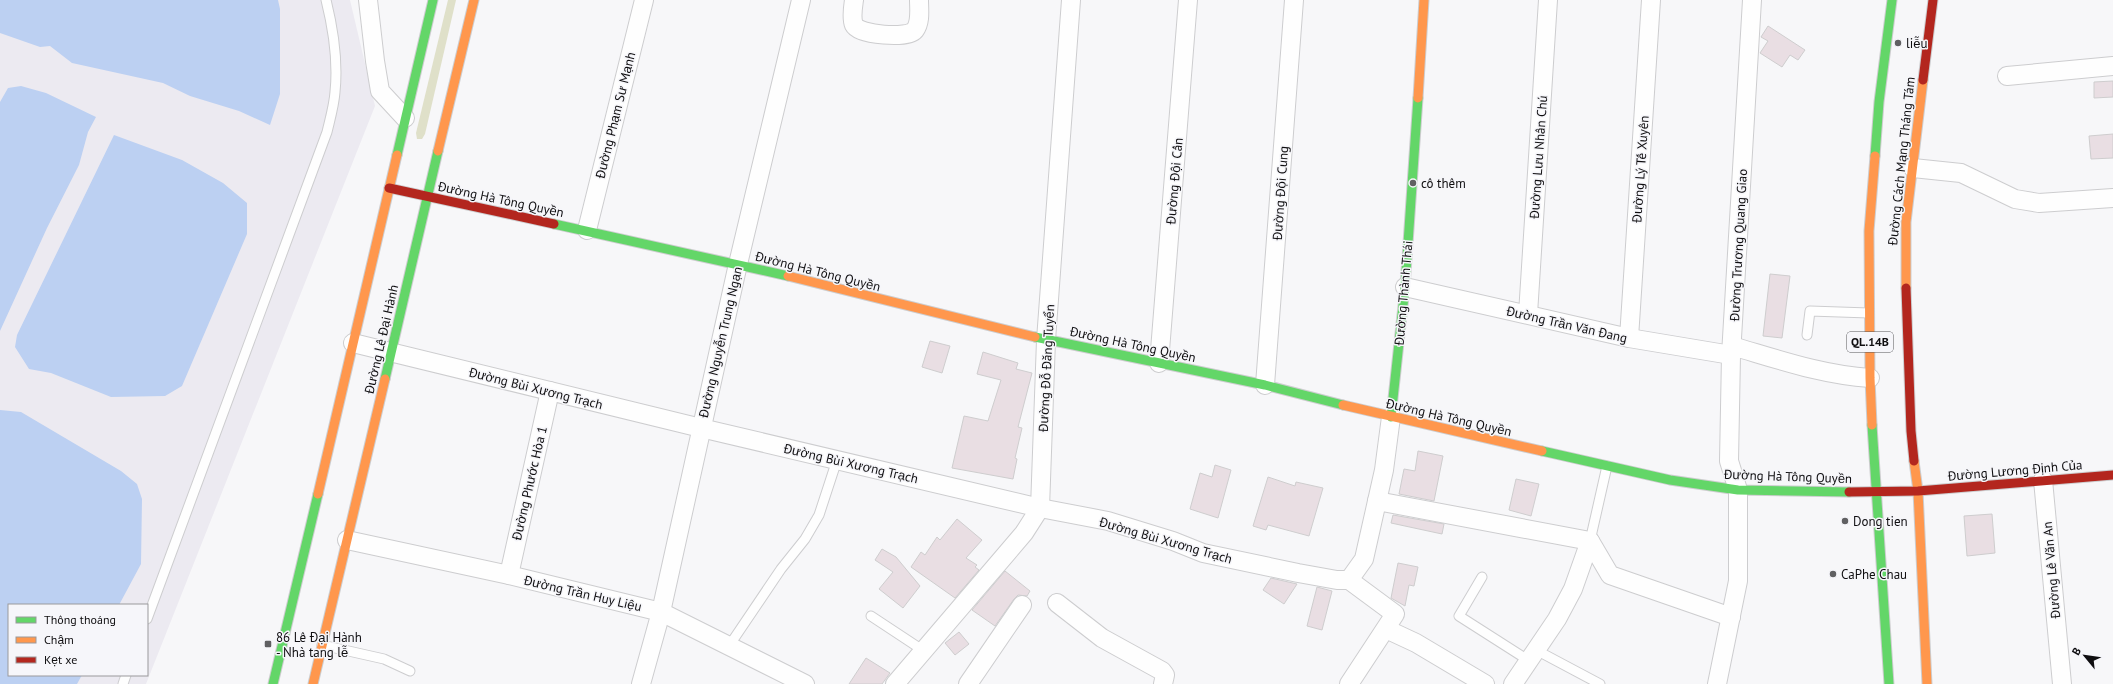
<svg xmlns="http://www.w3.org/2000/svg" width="2113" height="684" font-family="'PT Sans',sans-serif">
<rect width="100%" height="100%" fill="#f7f7f9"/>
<path fill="#eceaf1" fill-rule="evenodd" d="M0,0H350L375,106L146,684H0ZM9,605H147V675H9Z"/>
<path fill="#dfe0c9" d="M448,0H456L425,134L422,139H417L416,133Z"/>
<g fill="#bcd0f2">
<path d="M0,0H278L280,9V94L270,125L239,111L190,96L163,83L72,63L50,46L40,47L0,33Z"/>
<path d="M21,86L46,93L96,117L88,132L79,165L47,228L0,331V102L8,88Z"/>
<path d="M114,135L182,160L223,183L247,203V234L182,386L165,396L111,397L51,373L29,369L15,347L17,335Z"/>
<path d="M0,410L21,412L121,471L137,484L142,499L141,564L119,605H9V675H82L77,684H0Z"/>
</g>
<g fill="#e9dee3" stroke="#cecdce">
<path d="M1768,26L1805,50L1798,60L1790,55L1782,67L1760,53L1768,41L1761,37Z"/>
<path d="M2113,81V97L2094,98V82Z"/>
<path d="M2113,134V158L2091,159L2089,136Z"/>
<path d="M1770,274L1790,276L1782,338L1763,336Z"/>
<path d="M930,341L950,346L942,373L922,367Z"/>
<path d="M983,352L1018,363L1016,369L1032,373L1018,427L1022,428L1015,458L1017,459L1013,479L952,468L964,416L988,421L1001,380L977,374Z"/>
<path d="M1418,451L1443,456L1434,501L1399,494L1404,469L1415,471Z"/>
<path d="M1215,465L1231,470L1218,518L1190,509L1200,473L1212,477Z"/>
<path d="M1268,477L1295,486L1296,482L1323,488L1309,536L1268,525L1266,530L1253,526Z"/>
<path d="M1516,479L1539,484L1531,516L1509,510Z"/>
<path d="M1992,514L1995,553L1967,556L1964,516Z"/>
<path d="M1393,515L1444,524L1442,534L1391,523Z"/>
<path d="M957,519L982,540L966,558L977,565L975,567L979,570L955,598L911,567L921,552L925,555L937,537L940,540Z"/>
<path d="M882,549L896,557L920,586L903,608L879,589L893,572L875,560Z"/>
<path d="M1398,563L1418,567L1414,586L1409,585L1405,606L1391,598Z"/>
<path d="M1005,571L1030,591L1027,596L1018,595L1014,599L995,626L972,610Z"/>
<path d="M1271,578L1297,584L1284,604L1263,590Z"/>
<path d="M1317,587L1332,591L1322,630L1307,626Z"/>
<path d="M959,632L969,644L955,655L945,643Z"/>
<path d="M866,658L890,673L882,684H849Z"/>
</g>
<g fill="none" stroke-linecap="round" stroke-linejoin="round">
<g stroke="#cdcdcf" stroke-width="11">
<g id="lane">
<path d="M1807,335L1810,311L1869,313"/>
<path d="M1590,541L1607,466"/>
<path d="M1482,577L1459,616L1528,660"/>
<path d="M871,616L924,651"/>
<path d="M147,619L327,132C330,119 334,106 335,92C338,63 333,28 326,0"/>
<path d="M322,645L384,659L410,671"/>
<path d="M729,646L781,569L805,539L819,515L837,460"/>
<path d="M1536,650L1600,684"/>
<path d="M123,684L126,675"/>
</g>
</g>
<g stroke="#cdcdcf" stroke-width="20">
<g id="street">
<path d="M368,0L375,61L380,91L405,118"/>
<path d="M854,0C853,7 851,18 854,25C859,35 908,39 915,30C921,22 919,9 919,0"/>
<path d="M2007,76L2113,66"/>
<path d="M1913,168L1961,173L2015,199L2039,203L2113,198"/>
<path d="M587,230L644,0"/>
<path d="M1405,287L1629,338L1731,355"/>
<path d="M1528,314L1548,0"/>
<path d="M1629,338L1651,0"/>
<path d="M353,343L701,428L1040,508L1108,521L1173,541L1203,553L1298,573L1337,580H1349"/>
<path d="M1732,346C1777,359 1822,375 1870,378"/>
<path d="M1159,363L1188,0"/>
<path d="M1265,385L1294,0"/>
<path d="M2043,480L2062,684"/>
<path d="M1377,501L1590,541L1610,575L1731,617"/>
<path d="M347,540L509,575L661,612L805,684"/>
<path d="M509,575L550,391"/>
<path d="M1349,580L1364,559L1384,470L1391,417"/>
<path d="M1349,580L1395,614L1349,684"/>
<path d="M1057,603L1102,638L1162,671L1165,675L1163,684"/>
<path d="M1386,629L1416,643L1485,684"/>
<path d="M641,684L661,612L738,264L801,0"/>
<path d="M895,684L1024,533L1040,508L1046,340L1071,0"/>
<path d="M968,684L1022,605"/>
<path d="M1513,684L1557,619L1573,589L1590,541"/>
<path d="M1717,684L1738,581V490L1729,461L1731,355L1752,0"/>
</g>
</g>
<g stroke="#cdcdcf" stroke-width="11">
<g id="fast">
<path d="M397,155L433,0"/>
<path d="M1875,156L1879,102L1892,0"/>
<path d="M554,224L788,276"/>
<path d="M1035,337L1265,385L1343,405"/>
<path d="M385,379L438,151"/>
<path d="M1391,417L1405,287L1418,98"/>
<path d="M1872,425L1889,684"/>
<path d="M1542,451L1670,480L1738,490L1849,492"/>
<path d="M273,684L318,494"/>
</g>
</g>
<g stroke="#cdcdcf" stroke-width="11">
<g id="slow">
<path d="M1418,98L1424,0"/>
<path d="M438,151L474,0"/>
<path d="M788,276L1035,337"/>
<path d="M1906,288V222L1923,80"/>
<path d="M1343,405L1542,451"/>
<path d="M1872,425L1870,378L1869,231L1875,156"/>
<path d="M1914,461L1918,491L1927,684"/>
<path d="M318,494L397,155"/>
<path d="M313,684L385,379"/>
</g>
</g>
<g stroke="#cdcdcf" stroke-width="11">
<g id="jam">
<path d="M1923,80L1933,0"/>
<path d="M389,188L554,224"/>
<path d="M1906,288L1911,431L1914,461"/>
<path d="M1849,492L1918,491L2113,475"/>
</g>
</g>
<use href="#lane" stroke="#fefefe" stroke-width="9"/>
<use href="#street" stroke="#fefefe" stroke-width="18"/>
<use href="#fast" stroke="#63d668" stroke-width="9"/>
<use href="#slow" stroke="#ff974d" stroke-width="9"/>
<use href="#jam" stroke="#b3261e" stroke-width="9"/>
</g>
<g fill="#606062" stroke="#f6f6fa" stroke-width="1.5">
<circle cx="1898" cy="43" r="4"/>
<circle cx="1413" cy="183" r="4"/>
<circle cx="1845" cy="521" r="4"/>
<circle cx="1833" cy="574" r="4"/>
<rect x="264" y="640" width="8" height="8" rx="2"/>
</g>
<g text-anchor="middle" stroke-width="3" stroke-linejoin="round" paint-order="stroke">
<rect fill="#f6f6fa" stroke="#545456" stroke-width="1" x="1847" y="332" width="46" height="20" rx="3"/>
<g font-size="12" font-weight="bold" fill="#0f0e10">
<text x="1870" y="346">QL.14B</text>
</g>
<g font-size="13" fill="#0f0e10" stroke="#f6f6fa" text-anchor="start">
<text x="1906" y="48">liễu</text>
<text x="1421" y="188">cô thêm</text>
<text x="1853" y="526">Dong tien</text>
<text x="1841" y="579">CaPhe Chau</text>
<text x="276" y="642">86 Lê Đại Hành<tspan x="276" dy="15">- Nhà tang lễ</tspan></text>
</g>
<g font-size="13" fill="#0f0e10" stroke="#f6f6fa">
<text transform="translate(615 115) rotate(-76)" y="5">Đường Phạm Sư Mạnh</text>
<text transform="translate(1538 157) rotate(-86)" y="5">Đường Lưu Nhân Chú</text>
<text transform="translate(1901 161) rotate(-84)" y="5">Đường Cách Mạng Tháng Tám</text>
<text transform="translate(1640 169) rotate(-86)" y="5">Đường Lý Tế Xuyên</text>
<text transform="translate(1174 181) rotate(-85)" y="5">Đường Đội Cấn</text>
<text transform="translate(1280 193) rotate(-86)" y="5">Đường Đội Cung</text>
<text transform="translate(501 199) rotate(12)" y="5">Đường Hà Tông Quyền</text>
<text transform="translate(1738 245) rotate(-87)" y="5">Đường Trương Quang Giao</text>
<text transform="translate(818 271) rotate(14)" y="5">Đường Hà Tông Quyền</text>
<text transform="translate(1403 293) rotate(-85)" y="5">Đường Thành Thái</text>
<text transform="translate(1567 324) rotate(13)" y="5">Đường Trần Văn Đang</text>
<text transform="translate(381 339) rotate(-77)" y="5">Đường Lê Đại Hành</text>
<text transform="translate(720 342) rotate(-77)" y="5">Đường Nguyễn Trung Ngạn</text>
<text transform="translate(1133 344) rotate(12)" y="5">Đường Hà Tông Quyền</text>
<text transform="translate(1046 368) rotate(-87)" y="5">Đường Đỗ Đăng Tuyển</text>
<text transform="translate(536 388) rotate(14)" y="5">Đường Bùi Xương Trạch</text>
<text transform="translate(1449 417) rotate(13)" y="5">Đường Hà Tông Quyền</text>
<text transform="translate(851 463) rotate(13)" y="5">Đường Bùi Xương Trạch</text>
<text transform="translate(2015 470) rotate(-5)" y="5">Đường Lương Định Của</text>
<text transform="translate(1788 476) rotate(2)" y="5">Đường Hà Tông Quyền</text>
<text transform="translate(529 483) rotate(-77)" y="5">Đường Phước Hòa 1</text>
<text transform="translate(1166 540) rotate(16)" y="5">Đường Bùi Xương Trạch</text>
<text transform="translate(2051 570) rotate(-95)" y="5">Đường Lê Văn An</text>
<text transform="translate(583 593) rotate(13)" y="5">Đường Trần Huy Liệu</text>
</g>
</g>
<rect x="8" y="604" width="140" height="72" fill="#f6f6fa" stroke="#9a999c"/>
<rect x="16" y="617" width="20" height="6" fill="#63d668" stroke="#9a999c"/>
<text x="44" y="624" font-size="12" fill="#0f0e10">Thông thoáng</text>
<rect x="16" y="637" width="20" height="6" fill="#ff974d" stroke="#9a999c"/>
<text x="44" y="644" font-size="12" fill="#0f0e10">Chậm</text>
<rect x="16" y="657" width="20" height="6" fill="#b3261e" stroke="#9a999c"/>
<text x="44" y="664" font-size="12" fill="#0f0e10">Kẹt xe</text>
<g transform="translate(2085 656) rotate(299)" stroke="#f6f6fa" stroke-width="3" paint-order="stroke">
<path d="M0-3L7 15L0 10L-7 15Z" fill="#0f0e10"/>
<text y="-6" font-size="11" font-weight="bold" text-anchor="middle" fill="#0f0e10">B</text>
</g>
</svg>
